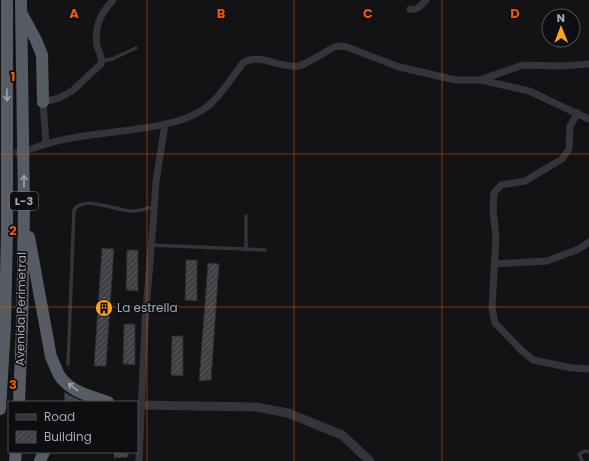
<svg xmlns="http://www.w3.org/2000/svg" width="589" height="461" font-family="Poppins,sans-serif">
<defs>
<pattern id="building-hatch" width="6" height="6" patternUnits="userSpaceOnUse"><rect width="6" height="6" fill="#3f4145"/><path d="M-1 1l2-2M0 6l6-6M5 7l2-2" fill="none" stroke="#585a5e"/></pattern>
</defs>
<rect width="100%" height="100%" fill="#131315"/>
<g fill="url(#building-hatch)" stroke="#2d2d31">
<path d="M102,248L114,249L106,366H94Z"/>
<path d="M127,250H138V291L126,290Z"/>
<path d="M186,260H197V301L185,300Z"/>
<path d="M208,263L219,264L211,380L199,381Z"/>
<path d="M124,324H135V365L123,364Z"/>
<path d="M172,336H183V376L171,375Z"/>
<path d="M64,392L71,396L84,402H65Z"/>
<path d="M114,452H128V457L114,458Z"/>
</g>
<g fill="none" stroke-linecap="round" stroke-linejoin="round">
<path stroke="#303135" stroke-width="7" stroke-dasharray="7 3.5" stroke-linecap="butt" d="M5,156L34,148"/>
<g stroke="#34353b" stroke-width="3.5">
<path d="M102,61L112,59L136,48"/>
<path d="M151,245L265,250"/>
<path d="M246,250V216"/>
<path d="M68,364L74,210C84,195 115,210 130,211C137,212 146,208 154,207"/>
<path d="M582,461L579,454L585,451L589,452"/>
</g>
<g stroke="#34353b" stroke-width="7">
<path d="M410,9C418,11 421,5 426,0"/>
<path d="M481,80L529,91L589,119"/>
<path d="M578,113L570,126L569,149L562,159L525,181L501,185L494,193L493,211L496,237L492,308L495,323L521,350L533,360L572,368L589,369"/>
<path d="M46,144L43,102L59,98L72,91L101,64C103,58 99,52 97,46C94,27 100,14 113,0"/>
<path d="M34,148C64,137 98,134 130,130C151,127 176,124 195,114C216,105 229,81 243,63C260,52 279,69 298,66C307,64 325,52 334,47L341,46L347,47L399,67L456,80H480L523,65L561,66L589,64"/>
<path d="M494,264L547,261L579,249L589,242"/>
<path d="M139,461L145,323L153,225L156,182L165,124"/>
</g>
<path stroke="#34353b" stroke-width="9" d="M137,405L256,407L288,413L342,435L370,461"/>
<g stroke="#575b63" stroke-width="12">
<path d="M23,16L36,40L42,55L43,102"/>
<path d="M29,237L51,357C54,363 56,369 59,375C70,392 90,396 108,402"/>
<path d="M19,402L22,328L24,208L21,0"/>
<path d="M0,409L5,327L7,231V0"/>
<path d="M15,461L16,452"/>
<path d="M40,461L44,452"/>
</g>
</g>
<defs><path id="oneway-shaft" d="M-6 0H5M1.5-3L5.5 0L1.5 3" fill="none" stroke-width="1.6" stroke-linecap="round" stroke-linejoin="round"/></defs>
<g stroke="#9ba3af">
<use href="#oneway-shaft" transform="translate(7 95) rotate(89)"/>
<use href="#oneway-shaft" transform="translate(24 181) rotate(-90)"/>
<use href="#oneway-shaft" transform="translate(73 387) rotate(-142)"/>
</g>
<path fill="none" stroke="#e8590c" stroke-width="1" stroke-opacity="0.55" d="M147,0V461M294,0V461M442,0V461M0,154H589M0,307H589"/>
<defs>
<g id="building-disc" transform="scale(0.9)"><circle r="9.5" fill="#ffa321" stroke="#0e0e10"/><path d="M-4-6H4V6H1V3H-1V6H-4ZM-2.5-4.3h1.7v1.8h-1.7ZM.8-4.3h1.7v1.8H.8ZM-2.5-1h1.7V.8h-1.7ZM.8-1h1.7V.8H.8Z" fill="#111"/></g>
</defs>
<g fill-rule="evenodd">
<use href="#building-disc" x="104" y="308"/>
</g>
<g text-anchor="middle" stroke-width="3.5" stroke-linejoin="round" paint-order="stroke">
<rect fill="#0e0e10" stroke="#767c85" stroke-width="1" x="10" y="192" width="28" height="18" rx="3"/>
<g font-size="11" font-weight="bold" fill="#a3abb7">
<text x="24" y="205">L-3</text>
</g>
<g font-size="12" fill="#a3abb7" stroke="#0e0e10" text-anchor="start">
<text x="117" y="312">La estrella</text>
</g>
<g font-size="12" fill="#a3abb7" stroke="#0e0e10">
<text transform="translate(21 309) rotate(-89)" y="4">Avenida Perimetral</text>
</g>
</g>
<g font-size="13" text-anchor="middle" font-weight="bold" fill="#e8590c" stroke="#0e0e10" stroke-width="3.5" stroke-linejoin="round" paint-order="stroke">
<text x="74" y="18">A</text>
<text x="221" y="18">B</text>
<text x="368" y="18">C</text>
<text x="515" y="18">D</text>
<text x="13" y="81">1</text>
<text x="13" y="235">2</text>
<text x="13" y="389">3</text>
</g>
<rect x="8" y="401" width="130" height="52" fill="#0e0e10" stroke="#4a4d53"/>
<rect x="16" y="414" width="20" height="6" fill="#34353b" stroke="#4a4d53"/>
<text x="44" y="421" font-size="12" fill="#a3abb7">Road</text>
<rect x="16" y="431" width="20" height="12" fill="url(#building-hatch)" stroke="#4a4d53"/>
<text x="44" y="441" font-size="12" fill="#a3abb7">Building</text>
<g transform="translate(561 28) rotate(359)"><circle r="19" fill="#0e0e10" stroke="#4a4d53"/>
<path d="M0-3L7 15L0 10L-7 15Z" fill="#ffa321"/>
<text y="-6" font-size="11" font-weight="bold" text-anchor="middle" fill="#a3abb7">N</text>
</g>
</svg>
